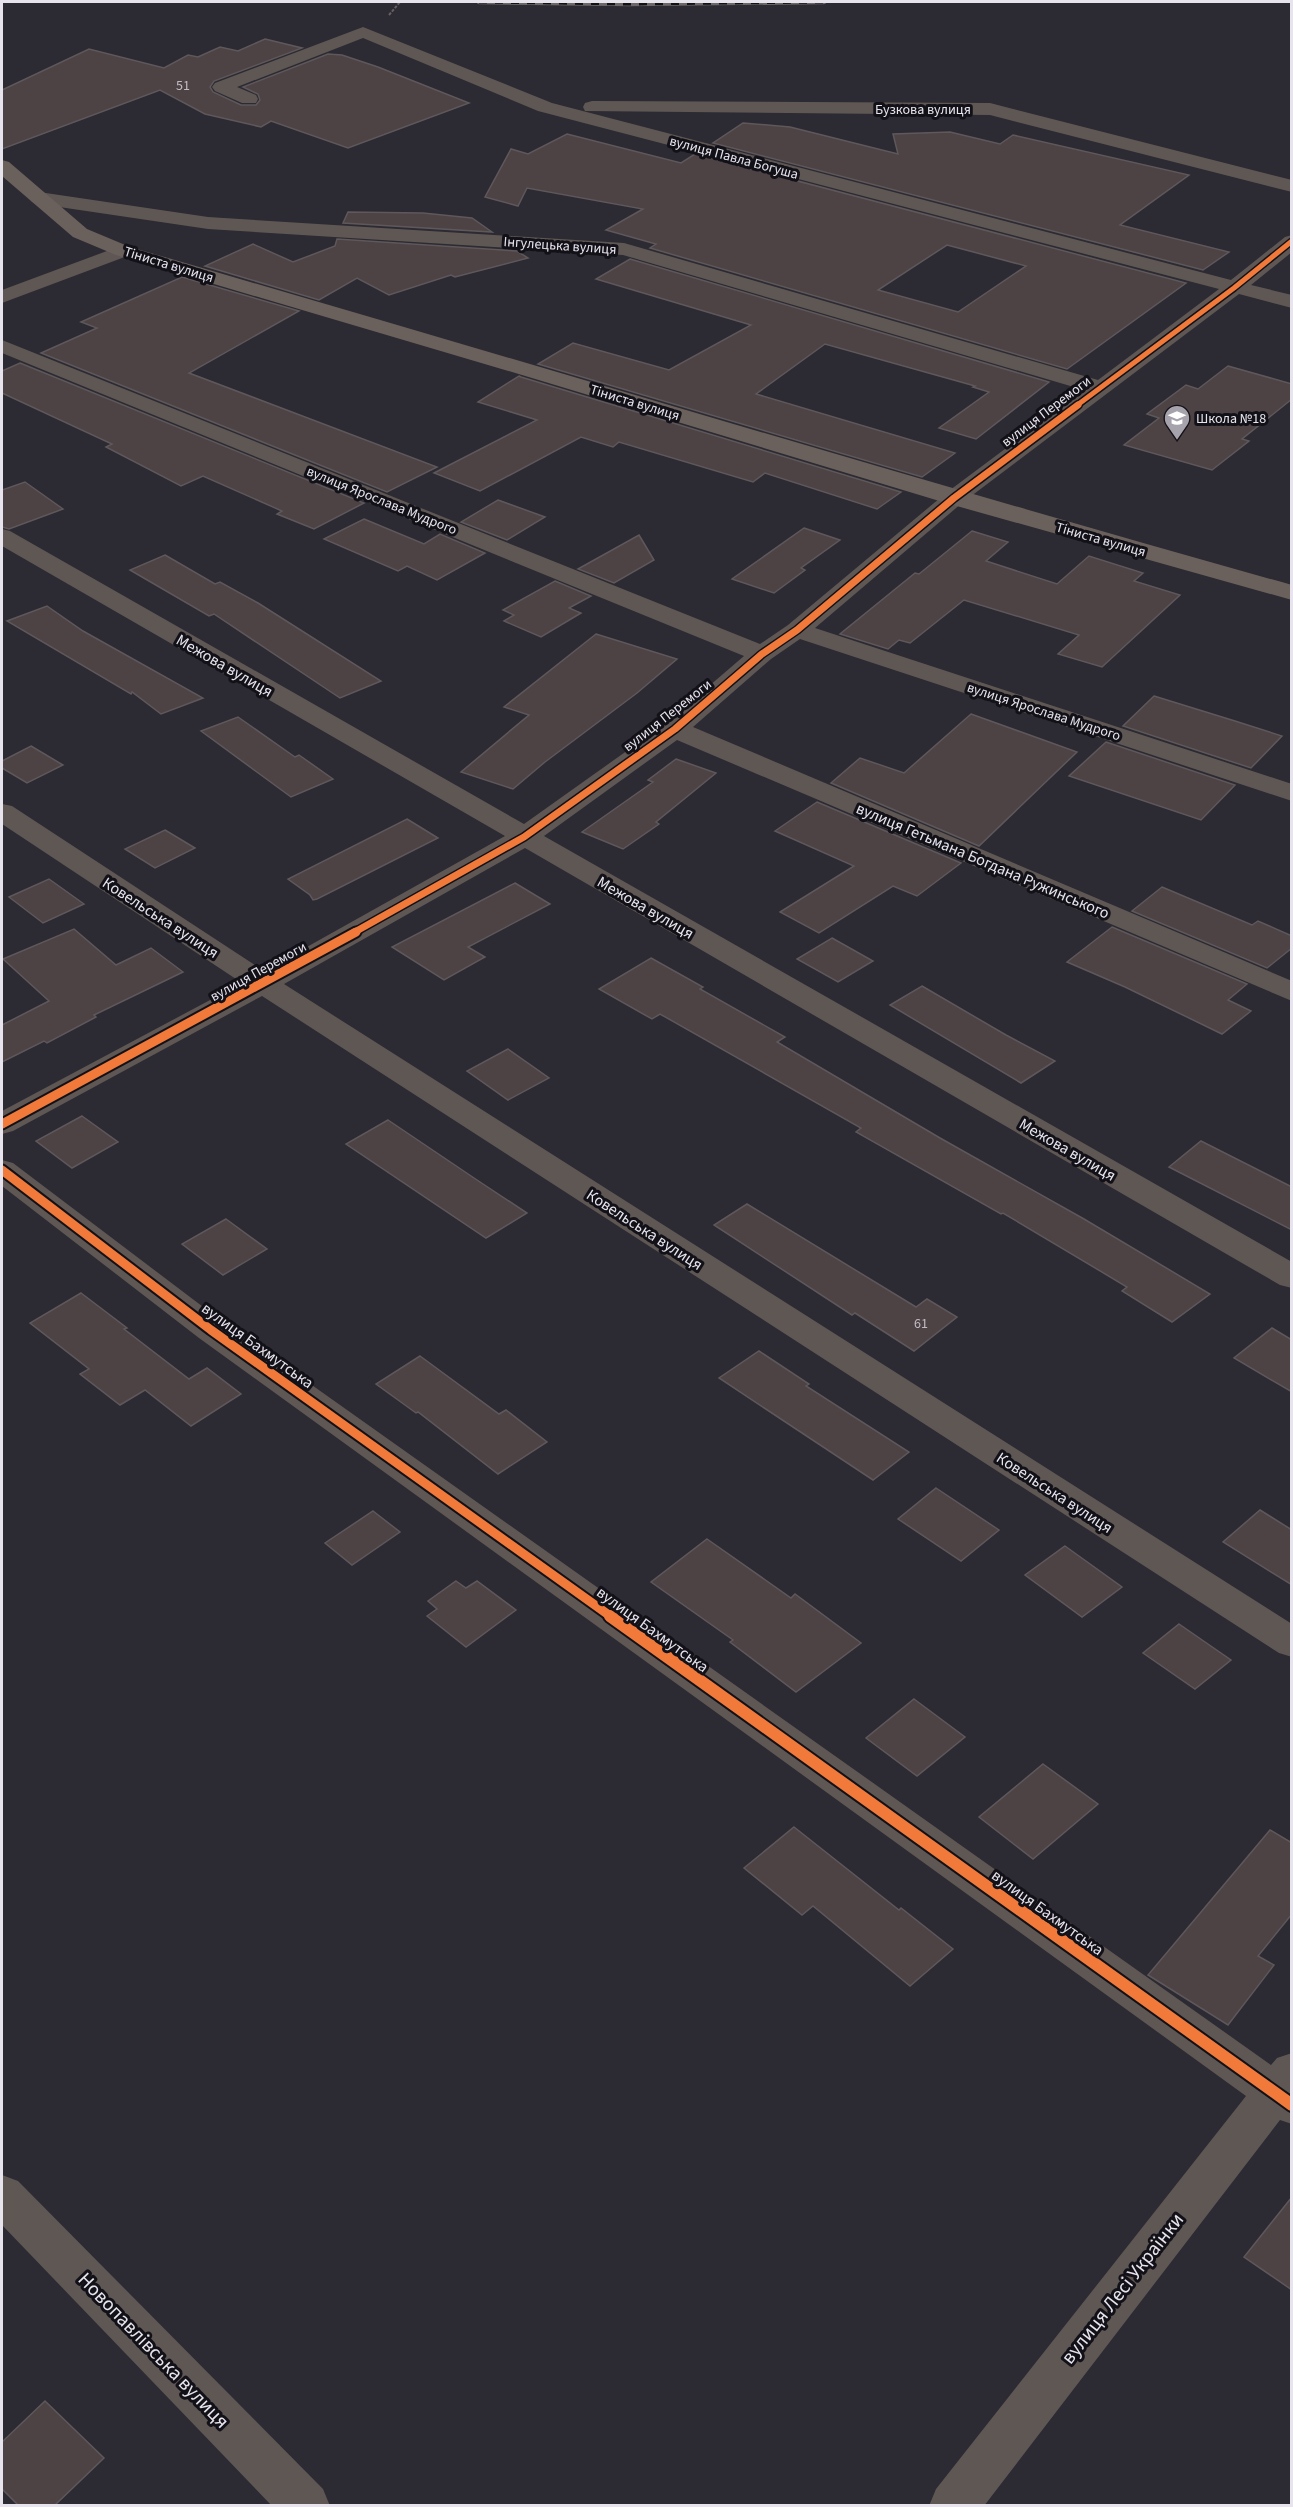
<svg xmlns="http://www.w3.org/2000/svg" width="1293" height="2507" font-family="'Source Sans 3',sans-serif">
<rect width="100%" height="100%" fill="#2c2a32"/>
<g fill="#4d4244" stroke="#5e585b" stroke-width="1.5" fill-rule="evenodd">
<path d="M265,39L302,48L214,81L210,87L213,92L241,105H256L260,100L258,94L243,87L328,54L342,55L378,67L469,103L348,148L271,121L261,127L205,114L160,90L2,149V90L89,49L164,68L188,55L198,57L220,47L238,51Z"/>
<path d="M743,123L790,127L898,154L893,134L950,132L1000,144L1013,135L1189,175L1120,225L1229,252L1203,270L713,143Z"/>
<path d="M567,134L681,163L695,154L1186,283L1067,369L650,248L656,244L606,230L643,209L527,188L518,206L485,197L511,149L528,154ZM947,245L1026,266L958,312L878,290Z"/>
<path d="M348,212L423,213L472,218L492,232L343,223Z"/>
<path d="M337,239L517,251L528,258L455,277L451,275L389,295L357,278L319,300L205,266L253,244L293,262L335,246Z"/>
<path d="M630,259L1049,382L976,439L939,428L989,392L973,387L975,386L825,344L756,394L955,453L922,477L538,364L573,343L669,370L751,325L596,279Z"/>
<path d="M182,277L299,311L189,373L437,467L387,492L41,353L97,328L81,322Z"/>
<path d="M20,363L364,503L314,529L277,514L282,511L203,476L181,486L106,447L112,444L2,393V371Z"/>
<path d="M1228,366L1292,384V399L1242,439L1249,441L1212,470L1124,445L1159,418L1147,414L1186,385L1198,389Z"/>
<path d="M519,376L521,377L901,492L877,509L765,473L753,482L619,442L613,447L581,437L480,491L434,473L537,420L478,402Z"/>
<path d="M25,482L63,509L9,529L2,527V490Z"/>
<path d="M498,500L545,517L507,540L461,522Z"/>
<path d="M364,519L424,544L440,534L485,553L437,580L407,566L398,571L324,539Z"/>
<path d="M804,528L840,540L801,568L805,570L774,593L732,579Z"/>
<path d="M972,531L1008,542L986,561L1057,584L1089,556L1143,573L1134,581L1180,595L1102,667L1058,654L1079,635L964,600L910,643L899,640L888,649L840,634L915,573L919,574Z"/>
<path d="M639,535L654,560L614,583L578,569Z"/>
<path d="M165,555L215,584L220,582L258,603L381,681L340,698L214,614L209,616L130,570Z"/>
<path d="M555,581L591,596L569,608L581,613L541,637L504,621L514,615L503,610Z"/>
<path d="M47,606L83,631L203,698L161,714L132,692L131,694L7,621Z"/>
<path d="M596,634L677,659L637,693L545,762L513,789L461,772L529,715L504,707Z"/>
<path d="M1154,696L1235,721L1282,736L1251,768L1123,726Z"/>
<path d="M971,714L1077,752L979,846L831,783L860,758L904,773Z"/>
<path d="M238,717L295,757L299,755L333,779L291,797L201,731Z"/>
<path d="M1106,742L1235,785L1201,820L1069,776Z"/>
<path d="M31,746L63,765L27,783L2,768V761Z"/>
<path d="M676,759L716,773L656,822L659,824L623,849L582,832L653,782L648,780Z"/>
<path d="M817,802L961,863L917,896L893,886L819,933L780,912L854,866L775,831Z"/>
<path d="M407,819L438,838L317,899L313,900L310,895L288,879Z"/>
<path d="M165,830L195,848L155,868L125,849Z"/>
<path d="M49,879L84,904L43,923L9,897Z"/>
<path d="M515,883L550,904L468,947L485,957L444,980L392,947Z"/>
<path d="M1162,887L1252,925L1258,921L1292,936V948L1267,968L1132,911Z"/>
<path d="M1112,927L1247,984L1228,1000L1251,1011L1222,1034L1125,987L1067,962Z"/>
<path d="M74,929L116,965L151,948L183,972L94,1015L96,1017L47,1043L44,1041L2,1062V1025L49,1001L3,959Z"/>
<path d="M832,938L873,961L838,982L797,959Z"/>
<path d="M651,958L703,987L700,989L785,1037L777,1042L940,1138L1084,1219L1210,1294L1172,1322L1122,1291L1127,1287L1003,1213L1001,1214L856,1132L861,1128L660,1014L652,1019L599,989Z"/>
<path d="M922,986L1006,1035L1055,1061L1021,1083L890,1005Z"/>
<path d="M508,1049L549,1078L508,1100L467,1071Z"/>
<path d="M82,1116L118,1142L72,1168L36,1141Z"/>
<path d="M388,1120L480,1182L527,1213L486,1238L346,1144Z"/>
<path d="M1201,1141L1292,1187V1230L1169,1167Z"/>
<path d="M747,1204L916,1307L927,1299L957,1317L914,1351L855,1313L852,1315L714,1225Z"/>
<path d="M226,1219L267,1249L223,1275L182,1244Z"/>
<path d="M81,1293L127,1328L124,1329L189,1379L207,1368L241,1394L191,1426L145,1390L120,1405L80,1374L89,1369L30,1323Z"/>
<path d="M1272,1328L1292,1340V1392L1234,1358Z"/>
<path d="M759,1351L809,1384L806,1386L909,1452L873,1480L719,1378Z"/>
<path d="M420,1356L499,1414L506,1410L547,1442L498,1474L418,1412L416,1413L376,1384Z"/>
<path d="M936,1488L999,1530L961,1561L898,1519Z"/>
<path d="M1260,1510L1292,1530V1585L1223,1542Z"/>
<path d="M373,1511L400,1532L352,1565L325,1543Z"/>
<path d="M707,1539L791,1598L795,1594L861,1643L796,1692L730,1642L733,1640L651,1582Z"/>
<path d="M1065,1546L1122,1587L1082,1617L1025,1575Z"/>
<path d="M456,1581L466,1588L477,1581L516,1610L466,1647L427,1616L437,1609L428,1601Z"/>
<path d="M1179,1624L1231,1660L1195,1689L1143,1653Z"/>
<path d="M914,1699L965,1737L917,1776L866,1738Z"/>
<path d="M1043,1764L1098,1804L1033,1859L979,1817Z"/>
<path d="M794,1827L899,1910L901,1908L953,1949L910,1986L813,1906L802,1915L744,1868Z"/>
<path d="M1270,1830L1292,1843V1914L1258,1956L1274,1965L1228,2025L1148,1975Z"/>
<path d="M1292,2197V2290L1244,2257Z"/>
<path d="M45,2401L104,2458L55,2505H18L2,2489V2442Z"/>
</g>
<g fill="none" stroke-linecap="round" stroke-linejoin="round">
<path stroke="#676162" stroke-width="2" stroke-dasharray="3 1.5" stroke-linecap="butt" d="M389,15L400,2"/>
<g fill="#5f5754" fill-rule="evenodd">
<path d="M363,27L552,103L1231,280L1285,237L1292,235V252L1251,285L1292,295V308L1239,294L962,503L815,628L1292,784V801L800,639L771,659L693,727L1292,981V1001L677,740L544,836L1292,1262V1288L1280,1285L525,848L284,984L1292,1624V1657L1279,1653L262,996L13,1131L2,1134V1111L242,983L2,824V804L12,806L264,971L505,836L2,546V529L10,531L524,824L666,723L744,656L2,353V340L760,644L788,625L946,493L1084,390L623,255L208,229L39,204L32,202L29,198L32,194L39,192L208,217L624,243L1098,380L1219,289L538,111L363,38L237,87L256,95L258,99L256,103H242L215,91L212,87L215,83Z"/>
<path d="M592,101L990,103L1292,180V192L990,115L585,111L583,107L585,103Z"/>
<path d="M123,245L130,247L133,251L130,255L2,303V290Z"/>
<path d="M2,1160L13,1163L223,1322L1271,2065L1277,2058L1292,2053V2124L1280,2120L984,2506H929L936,2489L1246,2096L199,1338L2,1186Z"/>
<path d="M2,2175L18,2181L323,2489L330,2506H272L2,2225Z"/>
</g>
<path fill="#6b615c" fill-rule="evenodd" d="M2,160L9,162L87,229L130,247C517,359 903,476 1292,585V600L946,503L522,375L116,255L73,237L2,176Z"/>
<g stroke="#6d6768" stroke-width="4.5">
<path id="rail" d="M479,2L629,4L824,2"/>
</g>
<use href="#rail" stroke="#131118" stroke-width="3" stroke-dasharray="8" stroke-linecap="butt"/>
<g stroke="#131118" stroke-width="8">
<path id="cycleway-far3" d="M1076,406L1234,288L1292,241"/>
</g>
<g stroke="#131118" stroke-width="10">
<path id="cycleway-far2" d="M353,933L524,837L675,729L762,654L797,630L954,498L1078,405"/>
</g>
<g stroke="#131118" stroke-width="13">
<g id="cycleway-far1">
<path d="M2,1124L356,932"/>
<path d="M2,1170L211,1330L613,1618"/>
</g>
</g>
<g stroke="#131118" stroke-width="16">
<path id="cycleway" d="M610,1616L1292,2105"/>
</g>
<use href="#cycleway-far3" stroke="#f17a3a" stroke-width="5"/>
<use href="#cycleway-far2" stroke="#f17a3a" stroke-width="7"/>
<use href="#cycleway-far1" stroke="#f17a3a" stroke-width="9"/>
<use href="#cycleway" stroke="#f17a3a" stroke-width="12"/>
</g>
<defs>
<g id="school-pin" transform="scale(1.35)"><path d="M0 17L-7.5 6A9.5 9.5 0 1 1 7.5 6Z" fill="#a6a3ac" stroke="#131118"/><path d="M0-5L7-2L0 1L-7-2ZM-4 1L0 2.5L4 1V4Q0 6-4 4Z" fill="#fff"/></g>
</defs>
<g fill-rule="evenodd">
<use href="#school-pin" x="1177" y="418"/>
</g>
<g text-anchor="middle" stroke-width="6" stroke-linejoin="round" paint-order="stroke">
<g font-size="14" fill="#c0bcc4">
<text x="183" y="90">51</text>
<text x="921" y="1328">61</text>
</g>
<g font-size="14" fill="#e7e4ee" stroke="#131118">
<text x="923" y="114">Бузкова вулиця</text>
<text transform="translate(734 157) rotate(15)" y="5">вулиця Павла Богуша</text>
<text transform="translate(560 245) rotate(4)" y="5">Інгулецька вулиця</text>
<text transform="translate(169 264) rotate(17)" y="5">Тіниста вулиця</text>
<text transform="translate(635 402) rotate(17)" y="5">Тіниста вулиця</text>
<text transform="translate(1046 411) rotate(-37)" y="5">вулиця Перемоги</text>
<text transform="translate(382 500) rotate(22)" y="5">вулиця Ярослава Мудрого</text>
<text transform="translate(1101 539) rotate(16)" y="5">Тіниста вулиця</text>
<text transform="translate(1044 711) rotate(18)" y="5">вулиця Ярослава Мудрого</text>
<text transform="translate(667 715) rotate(-38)" y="5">вулиця Перемоги</text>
<text transform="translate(258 971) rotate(-29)" y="5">вулиця Перемоги</text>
</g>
<g font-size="14" fill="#e7e4ee" stroke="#131118" text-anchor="start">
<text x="1196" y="423">Школа №18</text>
</g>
<g font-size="16" fill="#e7e4ee" stroke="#131118">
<text transform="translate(225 665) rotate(30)" y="6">Межова вулиця</text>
<text transform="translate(983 860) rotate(23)" y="6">вулиця Гетьмана Богдана Ружинського</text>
<text transform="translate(646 907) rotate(30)" y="6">Межова вулиця</text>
<text transform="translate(161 917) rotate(33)" y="6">Ковельська вулиця</text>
<text transform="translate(1068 1149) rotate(30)" y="6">Межова вулиця</text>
<text transform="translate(645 1229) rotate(33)" y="6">Ковельська вулиця</text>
<text transform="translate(258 1345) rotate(36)" y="6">вулиця Бахмутська</text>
<text transform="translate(1055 1492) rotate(33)" y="6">Ковельська вулиця</text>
<text transform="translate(653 1629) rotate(36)" y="6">вулиця Бахмутська</text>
<text transform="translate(1048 1912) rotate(36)" y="6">вулиця Бахмутська</text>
</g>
<g font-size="20" fill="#e7e4ee" stroke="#131118">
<text transform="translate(1122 2288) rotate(-52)" y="7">вулиця Лесі Українки</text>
<text transform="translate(154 2350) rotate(46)" y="7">Новопавлівська вулиця</text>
</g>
</g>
<rect width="1293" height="2507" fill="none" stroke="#e7e4ee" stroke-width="6"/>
</svg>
